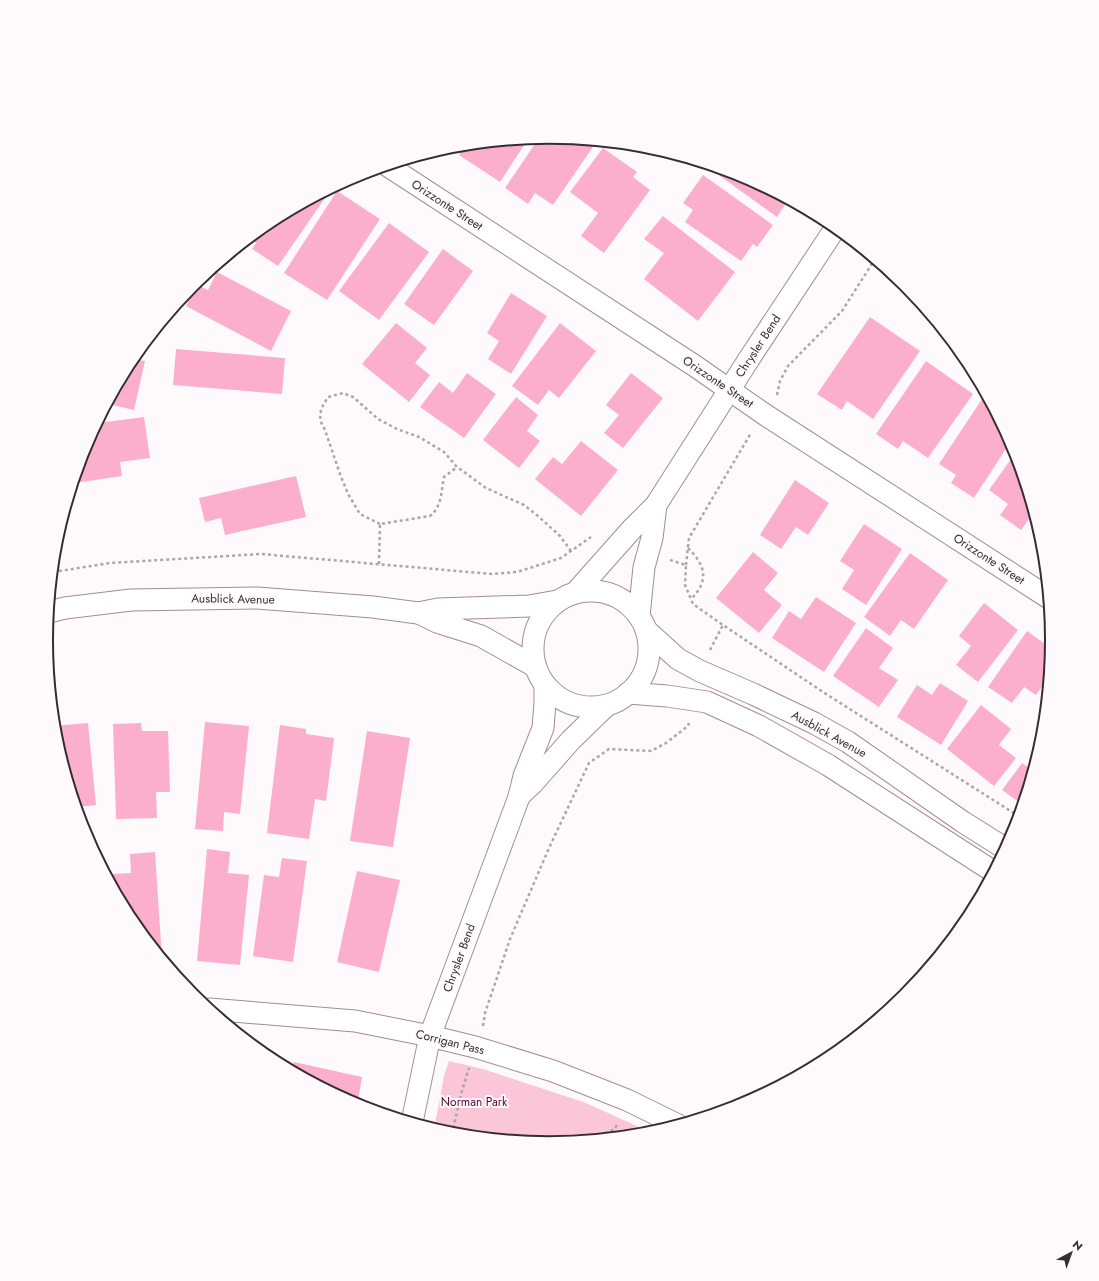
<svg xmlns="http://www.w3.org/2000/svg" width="1099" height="1281" font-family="Jost,sans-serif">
<rect width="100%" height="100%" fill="#fefafb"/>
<path fill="#fac6d8" d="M449,1061L483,1069L586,1103L652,1133L549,1144L451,1134L434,1129L444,1076Z"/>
<g fill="#fcafcc">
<path d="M550,137L590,141L595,144L553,205L535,193L528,204L505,188L539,138Z"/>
<path d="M528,139L500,182L459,155L465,145Z"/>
<path d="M603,148L637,172L633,177L650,190L604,253L581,236L598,213L570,192Z"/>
<path d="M702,163L742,175L788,200L777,217Z"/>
<path d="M703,175L773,225L757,247L753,244L741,261L685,222L693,210L683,203Z"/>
<path d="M332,188L278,266L252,249L256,243L249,239L270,222Z"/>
<path d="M337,191L380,219L327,300L284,273Z"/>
<path d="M663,216L735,272L698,321L644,279L664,253L644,239Z"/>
<path d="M389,223L429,252L379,320L339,291Z"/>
<path d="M443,249L473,271L434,325L404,304Z"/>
<path d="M217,272L291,311L271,351L186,306L197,285L208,290Z"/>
<path d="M511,293L547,316L511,374L488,359L499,341L487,333Z"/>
<path d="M870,317L920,351L873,419L847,401L842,410L817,394Z"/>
<path d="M396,323L427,348L415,363L430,375L409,402L362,364Z"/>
<path d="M560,323L596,351L559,398L549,390L538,405L512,386Z"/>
<path d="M176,349L285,358L282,394L173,385Z"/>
<path d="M132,359L145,361L134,410L108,404Z"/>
<path d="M926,361L973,394L928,458L903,441L898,449L876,434Z"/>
<path d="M467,373L496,394L464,438L420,407L439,382L453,393Z"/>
<path d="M631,373L663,398L623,448L604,433L619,415L606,405Z"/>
<path d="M986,393L1011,441L974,498L951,483L956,475L939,464Z"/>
<path d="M516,397L538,415L527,431L540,441L519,468L483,440Z"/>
<path d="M144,417L150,458L120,462L122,476L74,483L84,448L98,423Z"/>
<path d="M581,441L618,470L581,516L535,479L553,457L562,464Z"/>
<path d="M1016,452L1034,512L1021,530L1000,515L1008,504L989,490Z"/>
<path d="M296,476L306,517L225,535L221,518L205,522L199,498Z"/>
<path d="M795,480L829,503L808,535L796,527L781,549L760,535Z"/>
<path d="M864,524L902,549L866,605L842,589L854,570L840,561Z"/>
<path d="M753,552L778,573L764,590L782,605L759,633L716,598Z"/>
<path d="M910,553L948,580L914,629L901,620L890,636L864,617Z"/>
<path d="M816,597L856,623L824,672L772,638L789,611L801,619Z"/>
<path d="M984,603L1018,630L978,682L956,665L971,646L959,636Z"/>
<path d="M866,628L893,648L879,668L898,680L879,707L833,676Z"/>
<path d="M1027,631L1052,649L1050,676L1036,695L1024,687L1012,703L988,687Z"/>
<path d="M940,683L968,701L941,745L897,717L917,685L932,695Z"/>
<path d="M981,705L1011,729L999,745L1016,758L994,786L947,749Z"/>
<path d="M205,722L249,726L240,814L224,812L223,831L195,829Z"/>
<path d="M88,723L96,805L78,807L77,810L56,739L54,726Z"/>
<path d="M141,723L142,731H168L170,792H156L157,818L116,819L113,724Z"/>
<path d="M280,725L306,729V734L334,738L326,801L315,799L309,839L267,833Z"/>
<path d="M367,731L410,738L393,847L350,841Z"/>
<path d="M1022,763L1034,771L1023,805L1002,790Z"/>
<path d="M207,849L230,852L228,873L249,875L240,965L197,961Z"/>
<path d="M155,852L162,958L131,920L114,889L113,874L131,873L130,854Z"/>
<path d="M282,858L307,861L293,962L253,956L264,875L279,877Z"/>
<path d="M357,871L400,880L379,972L337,962Z"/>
<path d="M294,1062L362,1077L357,1106L292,1071Z"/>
</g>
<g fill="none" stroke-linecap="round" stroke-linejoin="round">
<g stroke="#a18d94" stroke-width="23">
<g id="street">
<path d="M388,166L695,366L764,414L1049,598"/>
<circle cx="591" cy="649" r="58"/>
<path d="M576,592L632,529L656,505L749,359L836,227"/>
<path d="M49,612L65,608L131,600L257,598L373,607L418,613L438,609L529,606L557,601"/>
<path d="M419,613L437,622L481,636L536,667"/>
<path d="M639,616L644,567L652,538L656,505"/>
<path d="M646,630L678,659L700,671L753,694L814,723L848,742L963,822L1006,849"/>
<path d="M628,693L667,696L707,702L759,726L828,765L994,872"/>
<path d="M519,796L533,783L571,740L606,706"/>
<path d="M209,1009L355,1021L430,1036L475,1047L553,1071L627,1100L678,1125"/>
<path d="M412,1122L430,1036L519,797L524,776L543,728L545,703V685"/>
</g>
</g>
<g stroke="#aca6a8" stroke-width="2.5" stroke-dasharray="3 3" stroke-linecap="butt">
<path d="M777,395L780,381L788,366L842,311L875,259"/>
<path d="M380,524L360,514L348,494L340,474L325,430L320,420L321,409L328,397L343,393L353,397L378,419L397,429L419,437L444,452L457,467L486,488L524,505L538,516L560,536L571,551"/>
<path d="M688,548C705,565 710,580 691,599"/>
<path d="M670,560L686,565L685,585L693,604L723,625L823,692L1020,817"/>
<path d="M379,564L380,524L430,516C442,507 441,491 444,477L457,467"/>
<path d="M686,565L689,538L751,433"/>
<path d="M53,572L110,563L261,554L492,574L517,572L561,558L591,537"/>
<path d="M710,650L723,625"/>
<path d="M483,1026L485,1013L510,939L549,848L589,763L609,749L651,751L666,743L688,726L689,723"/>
<path d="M452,1134L461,1094L469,1068"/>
<path d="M564,1143C575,1137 608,1136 615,1128C616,1127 617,1124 618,1123"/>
</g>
<use href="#street" stroke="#fff" stroke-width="21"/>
</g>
<g text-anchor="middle" stroke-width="4" stroke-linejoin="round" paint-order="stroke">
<g font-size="12" fill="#362d30" stroke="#fefafb">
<text transform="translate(447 205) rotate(33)" y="4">Orizzonte Street</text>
<text transform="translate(758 346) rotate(-57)" y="4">Chrysler Bend</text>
<text transform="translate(718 382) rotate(34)" y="4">Orizzonte Street</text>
<text transform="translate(989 559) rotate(33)" y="4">Orizzonte Street</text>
<text transform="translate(233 599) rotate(1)" y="4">Ausblick Avenue</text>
<text transform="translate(829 734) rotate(29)" y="4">Ausblick Avenue</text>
<text transform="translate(459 958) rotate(-70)" y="4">Chrysler Bend</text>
<text transform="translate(450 1042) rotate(14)" y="4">Corrigan Pass</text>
</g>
<g font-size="12" fill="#5e0335" stroke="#fefafb">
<text x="474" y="1106">Norman Park</text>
</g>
</g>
<path d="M0 0H1099V1281H0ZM53 640a496 496 0 1 1 992 0a496 496 0 1 1-992 0Z" fill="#fefafb" fill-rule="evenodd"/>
<path fill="none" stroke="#362d30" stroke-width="2" d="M53 640a496 496 0 1 1 992 0a496 496 0 1 1-992 0Z"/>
<g transform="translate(1071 1253) rotate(41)" stroke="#fefafb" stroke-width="3" paint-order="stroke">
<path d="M0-3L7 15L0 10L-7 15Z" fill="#362d30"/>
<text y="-6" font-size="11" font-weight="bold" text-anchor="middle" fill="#362d30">N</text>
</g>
</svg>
